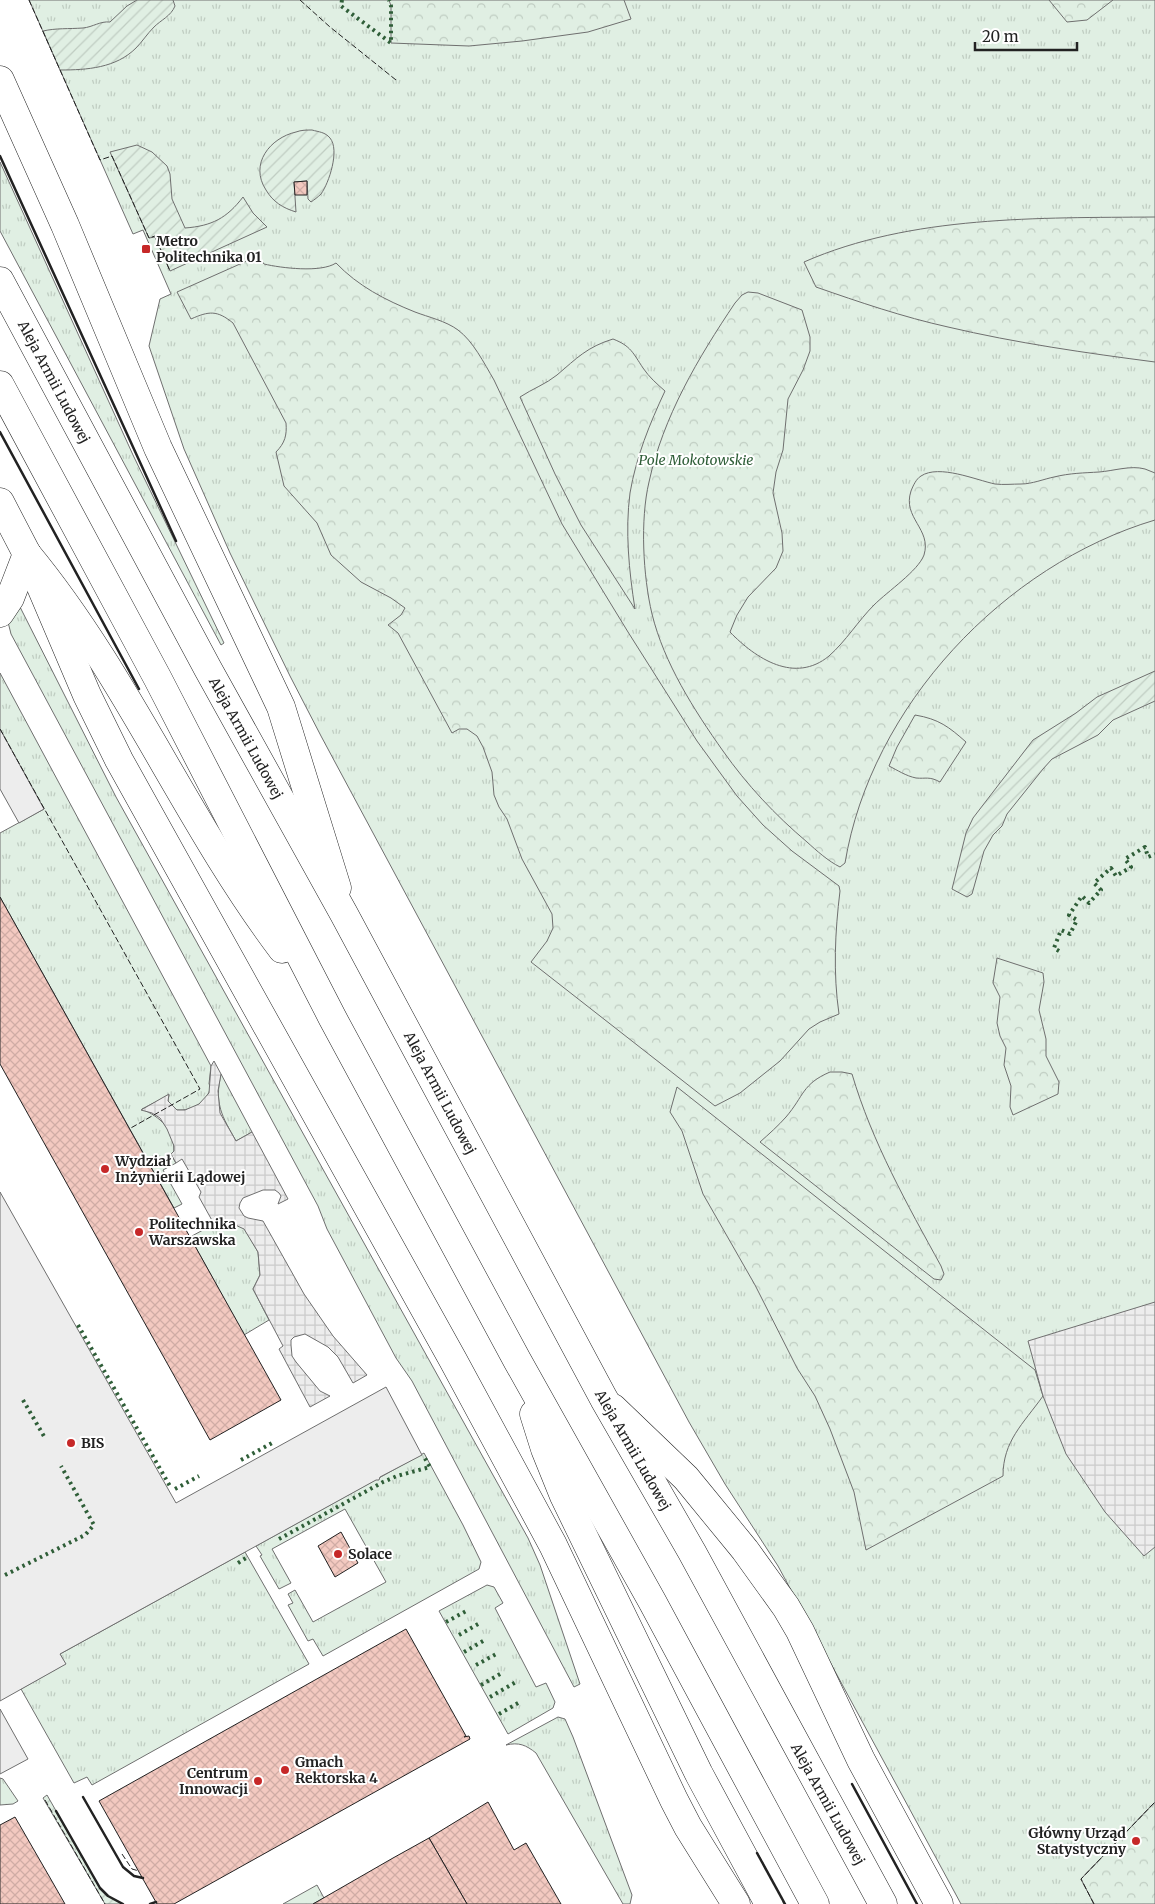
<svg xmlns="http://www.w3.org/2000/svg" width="1155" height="1904" font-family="Merriweather,serif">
<defs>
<pattern id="grass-tufts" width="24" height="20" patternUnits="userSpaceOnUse" patternTransform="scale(1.25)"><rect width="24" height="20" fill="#e0efe3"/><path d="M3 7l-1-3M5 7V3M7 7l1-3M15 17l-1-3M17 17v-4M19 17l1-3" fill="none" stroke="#c0cdc2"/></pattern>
<pattern id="forest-crowns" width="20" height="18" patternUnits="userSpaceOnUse" patternTransform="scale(1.25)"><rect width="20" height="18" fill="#e0efe3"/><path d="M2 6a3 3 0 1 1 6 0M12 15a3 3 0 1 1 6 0" fill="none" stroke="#c0cdc2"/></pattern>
<pattern id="garden-furrows" width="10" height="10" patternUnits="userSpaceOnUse" patternTransform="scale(1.25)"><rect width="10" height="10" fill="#e0efe3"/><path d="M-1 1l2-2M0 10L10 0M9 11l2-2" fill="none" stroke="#c0cdc2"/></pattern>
<pattern id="plaza-grid" width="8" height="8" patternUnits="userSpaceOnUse" patternTransform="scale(1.25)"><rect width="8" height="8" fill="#ededed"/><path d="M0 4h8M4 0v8" fill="none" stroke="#cbcbcb"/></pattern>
<pattern id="building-cross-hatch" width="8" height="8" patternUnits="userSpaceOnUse" patternTransform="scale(1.25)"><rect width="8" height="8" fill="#f3c9c0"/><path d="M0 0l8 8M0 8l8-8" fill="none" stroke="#d0aca5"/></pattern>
</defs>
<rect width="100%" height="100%" fill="#fff"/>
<g fill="url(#grass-tufts)" stroke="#6f6f6f">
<path d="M29,0H1155V1802L1081,1879L1094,1904H961L778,1566L725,1484L689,1422L321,736L290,676L230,553L184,449L149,346L160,299L171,294L143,230L133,234Z"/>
<path d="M0,162L133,455L224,643L221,645L0,231Z"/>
<path d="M19,605L116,797L528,1538L540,1565L580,1684L574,1687L412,1381L396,1358L327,1229L318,1206L11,634L8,622Z"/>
<path d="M0,673L211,1066L209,1084L211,1087C206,1103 193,1111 177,1110L168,1101L169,1095L142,1109C160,1117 174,1129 174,1151L171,1155L176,1163L163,1170L182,1204L174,1208L0,897V833L44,809L0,729Z"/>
<path d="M221,1074L252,1132L236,1141C222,1116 214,1104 221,1074Z"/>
<path d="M218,1222L233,1224L244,1228L258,1252L260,1275L253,1289L269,1320L244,1335L190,1237Z"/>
<path d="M424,1453L463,1525L481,1562L479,1569L323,1656L313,1639L308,1641L288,1605L293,1603L288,1594L295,1590L313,1622L386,1582L345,1509L272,1549L291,1583L279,1589L260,1556L262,1555L256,1546Z"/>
<path d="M245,1552L309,1664L92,1785L87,1777L74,1783L21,1689L65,1664L60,1654Z"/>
<path d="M487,1585L494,1587L503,1603L495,1608L536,1687L546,1683L555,1702L553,1708L508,1734L439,1611Z"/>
<path d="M558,1717L565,1719L573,1737L632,1895L630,1904H623L536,1753C526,1745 519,1742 506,1745Z"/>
<path d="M0,1778L3,1779L18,1801L13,1804L0,1805Z"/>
<path d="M317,1885L324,1898L313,1904H283Z"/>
</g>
<g fill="url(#forest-crowns)" stroke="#6f6f6f">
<path d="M389,0H624L631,19L588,32L522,41L469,46L391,43V6Z"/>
<path d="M1049,0H1113L1087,20L1067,22Z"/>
<path d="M1155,217V362C1086,353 1016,343 948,327C903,317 859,302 816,287L804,262C911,215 1040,218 1155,217Z"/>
<path d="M258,256L264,264C281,268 321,273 336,263C358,286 385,300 415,312C428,317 446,321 458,330C473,341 484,363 494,380L562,524L628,632L697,741L737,796L763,825L792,851L839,886L840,891C835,932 833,973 839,1014L820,1022L809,1029L780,1061L740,1093L715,1106L531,962L547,941L553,928L552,914L522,859L507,819L499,807L494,795L492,772L483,747L477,736L467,729H459L452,733L398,633L388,625L401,615L405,608L391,598L361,582L331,555L317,523L284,486L276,452C285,443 287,435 286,423L233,323C217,310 209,311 191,319L177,292Z"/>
<path d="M748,292L758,293L802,310L810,337V351L803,370L788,399L783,450L776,472L773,493L782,533L783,551L776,568L748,597L737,615L730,632C756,659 795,684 829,656C846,641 858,621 874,605C888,591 918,571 924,555C932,529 902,518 911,491C913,486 916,479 921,476C939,464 976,480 995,484C1003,485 1013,484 1021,484C1032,484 1044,479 1054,477C1070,473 1084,473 1099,472C1113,471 1131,465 1145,469C1148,470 1152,472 1155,473V520C1004,565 871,706 845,863L840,867C828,861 817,851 807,842C775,815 747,785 723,751C694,710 664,663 652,614C643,576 640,520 649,482C663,417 698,358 735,303L742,295Z"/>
<path d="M613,339C631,346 633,353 643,368C649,377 657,384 665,391C650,423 636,457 630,493C625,531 629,571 635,609L581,525L555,474L520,397C532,389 546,384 557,375C577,358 587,347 613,339Z"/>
<path d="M915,715C939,719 949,727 966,742L940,782C929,776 926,779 916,778C906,776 897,770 889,766L897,747Z"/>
<path d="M997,958L1043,973L1044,982L1039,1010L1046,1039V1056L1059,1082L1058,1094L1013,1115L1010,1107L1011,1086L1004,1065L1006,1048L1000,1036L997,1023L1000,997L993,983Z"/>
<path d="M830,1072H842L852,1074C872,1142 907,1204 941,1266L944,1274L941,1280L934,1279L760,1142C769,1134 778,1126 786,1117C804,1096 802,1084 830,1072Z"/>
<path d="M677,1087L1035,1370L1043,1396C1023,1424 1003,1441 1003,1476L866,1550L854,1492L830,1429L815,1396L797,1368L755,1285L703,1194L682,1131L670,1112Z"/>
<path d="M1155,1802V1904H1094L1081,1879Z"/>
</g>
<g fill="url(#garden-furrows)" stroke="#6f6f6f">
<path d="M137,0H173L175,6C171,16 161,20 154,27C147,34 142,42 136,48C116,68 87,70 60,70L43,31C56,28 69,29 83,28C93,27 100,21 110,22L127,6Z"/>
<path d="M312,130C319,132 325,132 330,138C340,150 329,183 321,194C318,197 314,200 311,202L308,199L307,181L294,182L296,212C283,208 273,202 266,190C249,164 270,138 296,132C301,130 307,130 312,130Z"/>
<path d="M137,145L152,152L167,166L170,174L172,199L185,228C212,226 227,218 243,197L253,213L267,227L170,271L155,237L149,238L110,152Z"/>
<path d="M1155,671V701L1113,720L1098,735L1052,759L1043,769L1007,814L1002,826L993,835L984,851L972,894L967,897L952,889L966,833L973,818L1033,740L1076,713L1097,697Z"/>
<path d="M47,1795L100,1888L108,1896L123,1904H105L43,1798Z"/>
</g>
<g fill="#ededed" stroke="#6f6f6f">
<path d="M0,729L44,809L19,823L0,789Z"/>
<path d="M0,1192L176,1503L386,1387L422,1455L380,1477L379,1480H376L60,1654L66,1664L0,1701Z"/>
<path d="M0,1709L28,1759L0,1774Z"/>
</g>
<g fill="url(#plaza-grid)" stroke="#6f6f6f">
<path d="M214,1061L221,1074L218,1091L220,1113L236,1141L252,1132L288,1199L278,1204L281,1196L279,1193L275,1190H263L243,1198L240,1203L239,1208L244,1216L248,1218L263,1221L304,1294L333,1336L367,1375L353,1383L338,1357L328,1347L305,1334L294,1337L291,1340V1345L292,1356L296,1362L320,1391L330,1396L310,1407L279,1349L283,1346L253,1289L260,1275L258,1252L244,1229L233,1224L222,1230L218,1222L214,1224L199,1197L201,1192L182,1159L176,1163L171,1154L174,1151V1146L167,1129L160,1118L152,1113L141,1110L169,1094L168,1101L177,1110H185L199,1104L209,1093L211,1066Z"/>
<path d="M1155,1302V1547L1144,1556L1105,1512L1066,1454L1043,1396L1028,1341Z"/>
</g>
<g fill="url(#building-cross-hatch)" stroke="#222">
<path d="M307,181V195H295L294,182Z"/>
<path d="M0,897L281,1400L210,1440L0,1064Z"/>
<path d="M341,1532L358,1563L335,1577L318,1546Z"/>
<path d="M406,1629L466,1736L464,1737L469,1736L470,1739L174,1904H157L99,1801Z"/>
<path d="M488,1802L514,1850L526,1843L561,1904H467L429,1838Z"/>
<path d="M15,1817L49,1876L65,1904H0V1825Z"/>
<path d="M429,1838L467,1904H313L393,1858Z"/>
</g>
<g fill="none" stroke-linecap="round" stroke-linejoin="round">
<g stroke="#222" stroke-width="29">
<path id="street" d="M0,613L10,598L27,554"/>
</g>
<g stroke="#222" stroke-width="29">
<g id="secondary">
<path d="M0,80L65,225L158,448L281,707L337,888"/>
<path d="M0,502L27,554L87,695L119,760L453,1360L553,1545L674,1800L688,1827L736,1904"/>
<path d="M613,1408L686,1478L745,1550L786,1607L800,1631L861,1760L939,1904"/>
</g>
</g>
<g stroke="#222" stroke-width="29">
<g id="primary">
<path d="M0,281L208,669L344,914L604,1399L692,1552L883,1904"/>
<path d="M0,385L158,679L332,1017L517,1360L652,1601L815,1904"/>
<path d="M27,554C127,675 187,823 282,949"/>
<path d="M534,1414L545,1449L564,1496L699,1774L769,1904"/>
</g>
</g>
<use href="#street" stroke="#fff" stroke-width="28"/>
<use href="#secondary" stroke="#fff" stroke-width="28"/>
<use href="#primary" stroke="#fff" stroke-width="28"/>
<g stroke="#2f5e38" stroke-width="4" stroke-dasharray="2.5 4" stroke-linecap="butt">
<path d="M342,0L341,6L391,43V6L389,0"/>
<path d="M1059,951L1054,948L1061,930L1070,934L1077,920L1069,915L1082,896L1089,903L1101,890L1094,883L1111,868L1116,876L1131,867L1125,859L1145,847L1148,857L1155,854"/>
<path d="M78,1325L171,1488"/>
<path d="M23,1400L45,1438"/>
<path d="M241,1460L272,1443"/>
<path d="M175,1489L199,1476"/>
<path d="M279,1539L383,1482L397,1476L430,1467L423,1455"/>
<path d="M238,1563L246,1558"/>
<path d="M5,1575L85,1535L94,1525L61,1466"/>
<path d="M446,1622L468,1610"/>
<path d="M459,1635L480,1623"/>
<path d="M464,1652L485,1640"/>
<path d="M476,1665L498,1653"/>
<path d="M481,1685L502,1673"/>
<path d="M490,1697L516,1682"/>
<path d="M499,1714L520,1702"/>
</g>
<g stroke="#222" stroke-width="1" stroke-dasharray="6 2.5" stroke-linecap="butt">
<path d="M29,0L100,160L112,156L149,238L155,236L170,271"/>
<path d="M300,0L330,27L396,80"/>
<path d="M0,729L200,1089L129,1129"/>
<path d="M45,1800L105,1904"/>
<path d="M93,1814L123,1867L134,1876L143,1878"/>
<path d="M122,1854L132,1869L139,1871"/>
<path d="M1094,1904L1081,1879L1155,1802"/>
</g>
<g stroke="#222" stroke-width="2.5">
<path d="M0,156L176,541"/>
<path d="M0,432L139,689"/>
<path d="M852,1784L917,1904"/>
<path d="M83,1797L123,1867L134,1876L143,1878"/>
<path d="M56,1811L100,1888L108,1896L123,1904"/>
<path d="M757,1853L785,1904"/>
<path d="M150,1904L156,1902"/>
</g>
</g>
<g fill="#c62828" stroke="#fff" stroke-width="2">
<rect x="141" y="244" width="10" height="10" rx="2.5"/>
<circle cx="105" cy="1169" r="5"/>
<circle cx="139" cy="1232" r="5"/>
<circle cx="71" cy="1443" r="5"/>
<circle cx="338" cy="1554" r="5"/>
<circle cx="285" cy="1770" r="5"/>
<circle cx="258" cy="1781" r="5"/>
<circle cx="1136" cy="1841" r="5"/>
</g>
<g text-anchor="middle" stroke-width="4" stroke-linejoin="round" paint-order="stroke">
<g font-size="14" font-weight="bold" fill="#222" stroke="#fff" text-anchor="start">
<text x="156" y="246">Metro<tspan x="156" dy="16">Politechnika 01</tspan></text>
<text x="115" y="1166">Wydział<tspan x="115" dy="16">Inżynierii Lądowej</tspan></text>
<text x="149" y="1229">Politechnika<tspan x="149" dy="16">Warszawska</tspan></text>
<text x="81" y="1448">BIS</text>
<text x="348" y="1559">Solace</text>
<text x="295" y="1767">Gmach<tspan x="295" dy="16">Rektorska 4</tspan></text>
<text x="248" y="1778" text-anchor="end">Centrum<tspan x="248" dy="16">Innowacji</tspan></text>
<text x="1126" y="1838" text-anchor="end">Główny Urząd<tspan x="1126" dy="16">Statystyczny</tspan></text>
</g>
<g font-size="14" fill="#222" stroke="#fff">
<text transform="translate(54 382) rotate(62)" y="5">Aleja Armii Ludowej</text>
<text transform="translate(246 738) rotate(61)" y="5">Aleja Armii Ludowej</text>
<text transform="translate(440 1093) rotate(62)" y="5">Aleja Armii Ludowej</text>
<text transform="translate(633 1450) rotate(60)" y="5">Aleja Armii Ludowej</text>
<text transform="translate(828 1804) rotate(61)" y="5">Aleja Armii Ludowej</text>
</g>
<g font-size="14" font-style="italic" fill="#2f5e38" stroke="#fff">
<text x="696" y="465">Pole Mokotowskie</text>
</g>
</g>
<path d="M975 42v8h102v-8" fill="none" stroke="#222222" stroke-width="2.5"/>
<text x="982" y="42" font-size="15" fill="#222222" stroke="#ffffff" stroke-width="4" paint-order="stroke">20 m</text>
</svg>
